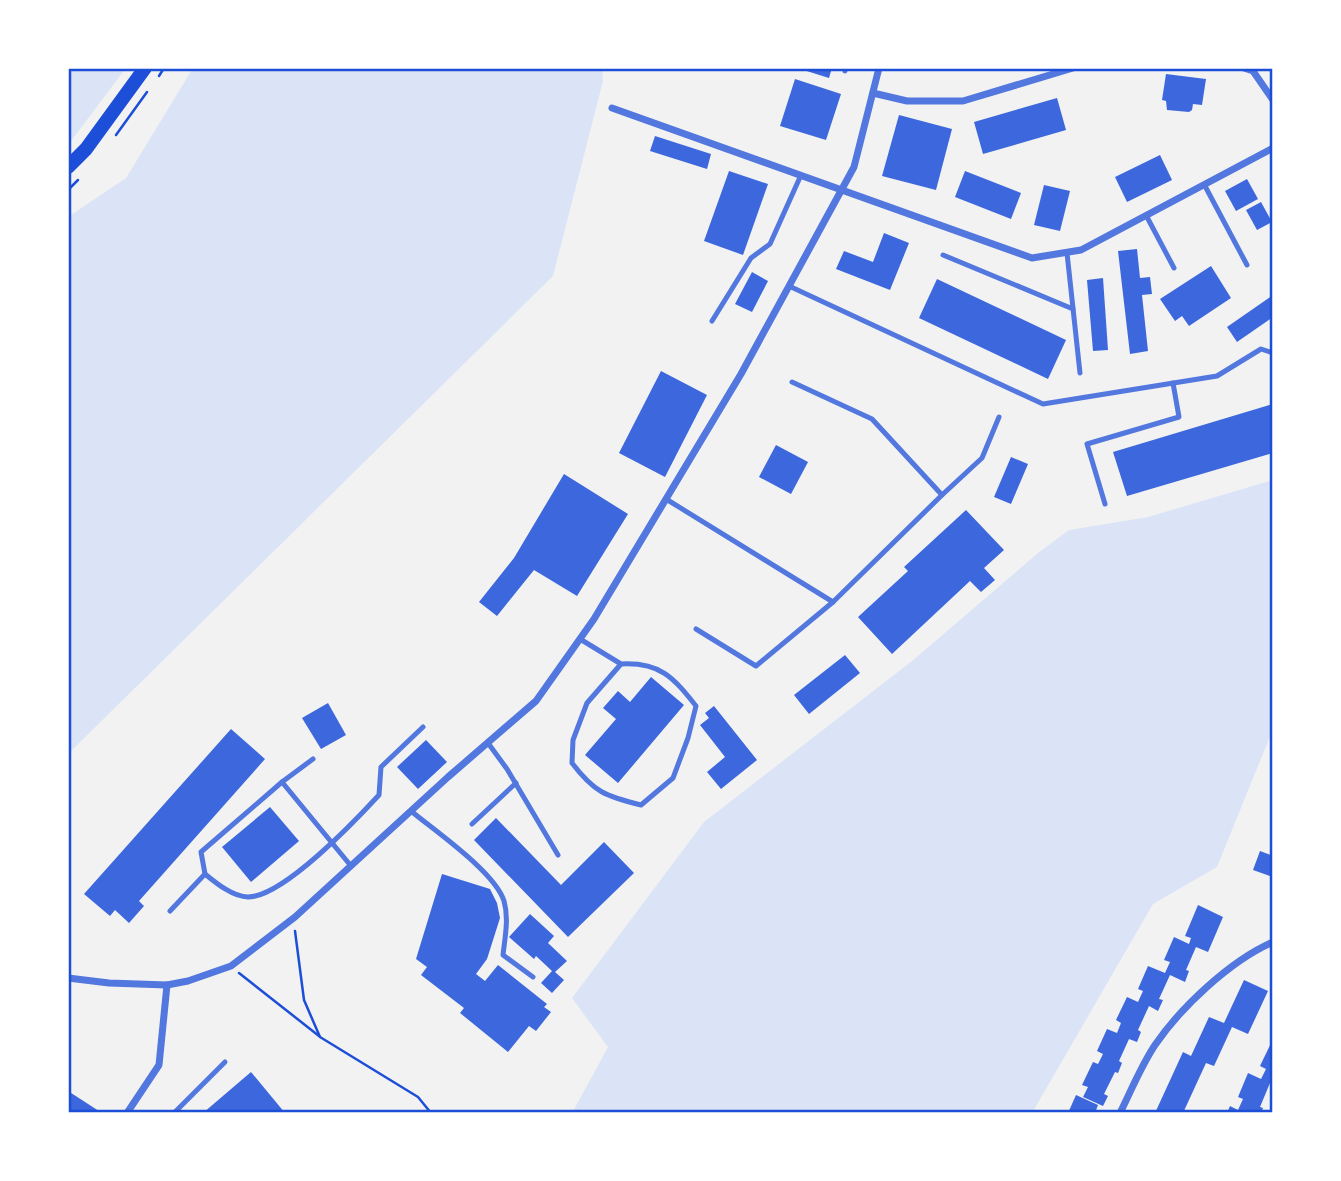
<svg xmlns="http://www.w3.org/2000/svg" width="1341" height="1181" font-family="Mulish,sans-serif">
<rect width="100%" height="100%" fill="#f2f2f2"/>
<g fill="#dbe4f7">
<path d="M68,68H126L68,145Z"/>
<path d="M193,68H602L603,81L553,276L68,754V217L126,178Z"/>
<path d="M1273,480V729L1217,867L1153,904L1032,1113H572L608,1047L572,998L704,822L912,661L1038,553L1069,530L1148,517Z"/>
</g>
<g fill="#3d67dc">
<path d="M797,68H832L829,78Z"/>
<path d="M1166,74L1206,79L1202,105L1193,104L1192,110L1189,112L1167,110L1166,101L1162,100Z"/>
<path d="M795,79L841,94L826,140L780,126Z"/>
<path d="M1057,98L1066,130L983,154L974,122Z"/>
<path d="M899,115L952,129L936,190L882,176Z"/>
<path d="M655,136L711,154L707,169L650,151Z"/>
<path d="M1160,155L1172,180L1127,202L1115,177Z"/>
<path d="M729,171L768,184L743,255L704,241Z"/>
<path d="M965,171L1021,193L1011,219L955,197Z"/>
<path d="M1247,179L1258,199L1236,211L1225,191Z"/>
<path d="M1044,185L1070,191L1060,231L1034,225Z"/>
<path d="M1261,202L1272,222L1257,230L1246,210Z"/>
<path d="M884,233L909,243L890,290L836,269L844,251L873,262Z"/>
<path d="M1137,249L1140,278L1150,277L1152,294L1142,295L1148,351L1130,354L1118,251Z"/>
<path d="M1211,266L1231,298L1189,326L1182,316L1175,321L1160,299Z"/>
<path d="M752,272L768,281L752,312L735,304Z"/>
<path d="M1103,278L1108,350L1093,351L1087,280Z"/>
<path d="M937,279L1066,340L1048,379L919,318Z"/>
<path d="M1273,295V317L1237,342L1227,327Z"/>
<path d="M661,371L707,395L665,477L619,453Z"/>
<path d="M1273,404V453L1127,496L1113,452Z"/>
<path d="M776,445L808,462L791,494L759,477Z"/>
<path d="M1011,457L1028,464L1011,504L994,497Z"/>
<path d="M564,474L628,514L577,596L534,570L497,616L479,602L514,558Z"/>
<path d="M966,510L1004,550L984,568L995,580L981,592L970,581L892,654L858,617L908,571L904,567Z"/>
<path d="M845,655L860,673L809,714L794,695Z"/>
<path d="M651,677L684,705L618,783L585,755L616,719L603,708L618,691L630,702Z"/>
<path d="M328,703L346,735L321,749L302,718Z"/>
<path d="M714,706L757,760L721,789L707,772L725,757L700,725L709,718L705,713Z"/>
<path d="M231,729L265,759L139,901L144,906L129,923L115,910L110,916L84,894Z"/>
<path d="M426,740L447,762L418,789L397,767Z"/>
<path d="M270,807L299,841L251,882L222,847Z"/>
<path d="M496,818L561,885L604,842L634,873L568,937L474,840Z"/>
<path d="M1260,851L1273,856V877L1253,870Z"/>
<path d="M442,874L490,889L497,903L500,918L487,959L476,974L485,981L498,965L547,1004L544,1007L551,1012L536,1031L529,1026L508,1052L460,1013L464,1008L421,975L427,967L416,959Z"/>
<path d="M1198,905L1223,917L1208,952L1196,947L1186,970L1189,971L1185,982L1170,975L1159,999L1163,1000L1158,1011L1149,1006L1138,1030L1141,1032L1137,1042L1129,1039L1119,1061L1122,1063L1118,1073L1115,1072L1104,1094L1108,1096L1103,1106L1083,1097L1088,1087L1082,1085L1093,1062L1098,1064L1103,1054L1097,1051L1107,1029L1117,1033L1121,1023L1116,1020L1127,997L1138,1002L1143,991L1138,989L1148,966L1165,973L1170,962L1164,960L1174,937L1189,944L1191,938L1185,936Z"/>
<path d="M530,914L554,936L548,943L567,961L555,972L564,980L552,993L541,983L552,971L536,956L534,959L509,937Z"/>
<path d="M1244,980L1268,991L1248,1034L1232,1027L1214,1066L1206,1063L1183,1113H1155L1183,1052L1191,1056L1209,1017L1224,1023Z"/>
<path d="M1273,1039V1084L1270,1083L1260,1107L1263,1108L1261,1113H1227L1230,1106L1238,1110L1243,1099L1238,1097L1248,1073L1261,1079L1266,1069L1260,1066Z"/>
<path d="M251,1072L285,1113H203Z"/>
<path d="M68,1091L102,1113H68Z"/>
<path d="M1076,1095L1098,1105L1095,1113H1068Z"/>
</g>
<g fill="none" stroke-linecap="round" stroke-linejoin="round">
<g stroke="#1d4ed8" stroke-width="2.5">
<path d="M159,76L164,68"/>
<path d="M116,135L147,92"/>
<path d="M68,190L78,180"/>
<path d="M295,931L304,1000L320,1037L418,1097L431,1113"/>
<path d="M239,973L319,1036"/>
</g>
<g stroke="#5277de" stroke-width="5">
<path d="M845,71L846,68"/>
<path d="M1205,186L1247,265"/>
<path d="M1147,217L1174,268"/>
<path d="M1067,253L1080,373"/>
<path d="M943,255L1073,309"/>
<path d="M789,286L1043,404L1217,376L1261,349L1273,353"/>
<path d="M712,321L751,258L770,244L801,175"/>
<path d="M942,495L982,458L999,417"/>
<path d="M666,499L833,602"/>
<path d="M1105,504L1087,444L1179,417L1173,383"/>
<path d="M696,629L756,666L833,602L942,495L872,419L792,382"/>
<path d="M580,639L621,664L587,703L573,740L572,763C594,792 605,796 641,805L673,778L688,738L696,706C673,677 660,662 621,664"/>
<path d="M488,743L507,769L558,855"/>
<path d="M313,759L282,782L351,866"/>
<path d="M411,811C435,831 495,872 504,901C509,918 505,937 503,955L533,977"/>
<path d="M472,824L516,783"/>
<path d="M205,874L201,852L282,782"/>
<path d="M170,911L205,874C216,883 233,897 248,897C283,897 355,821 379,795L381,767L423,727"/>
<path d="M174,1113L225,1062"/>
</g>
<g stroke="#5277de" stroke-width="7">
<path d="M1244,68L1253,71L1273,100"/>
<path d="M873,93L907,101H963L1073,68"/>
<path d="M612,108L1032,258L1081,250L1273,148"/>
<path d="M68,978L109,983L167,985L188,981L231,966L295,917L448,777L536,701L594,619L741,374L854,167L879,68"/>
<path d="M127,1113L159,1065L167,985"/>
<path d="M1120,1113C1131,1091 1141,1066 1155,1045C1181,1007 1230,961 1273,942"/>
</g>
<path stroke="#1d4ed8" stroke-width="14" d="M68,167L86,149L145,68"/>
</g>
<rect width="1341" height="1181" fill="none" stroke="#ffffff" stroke-width="140"/>
<rect x="70" y="70" width="1201" height="1041" fill="none" stroke="#1d4ed8" stroke-width="2.5"/>
</svg>
